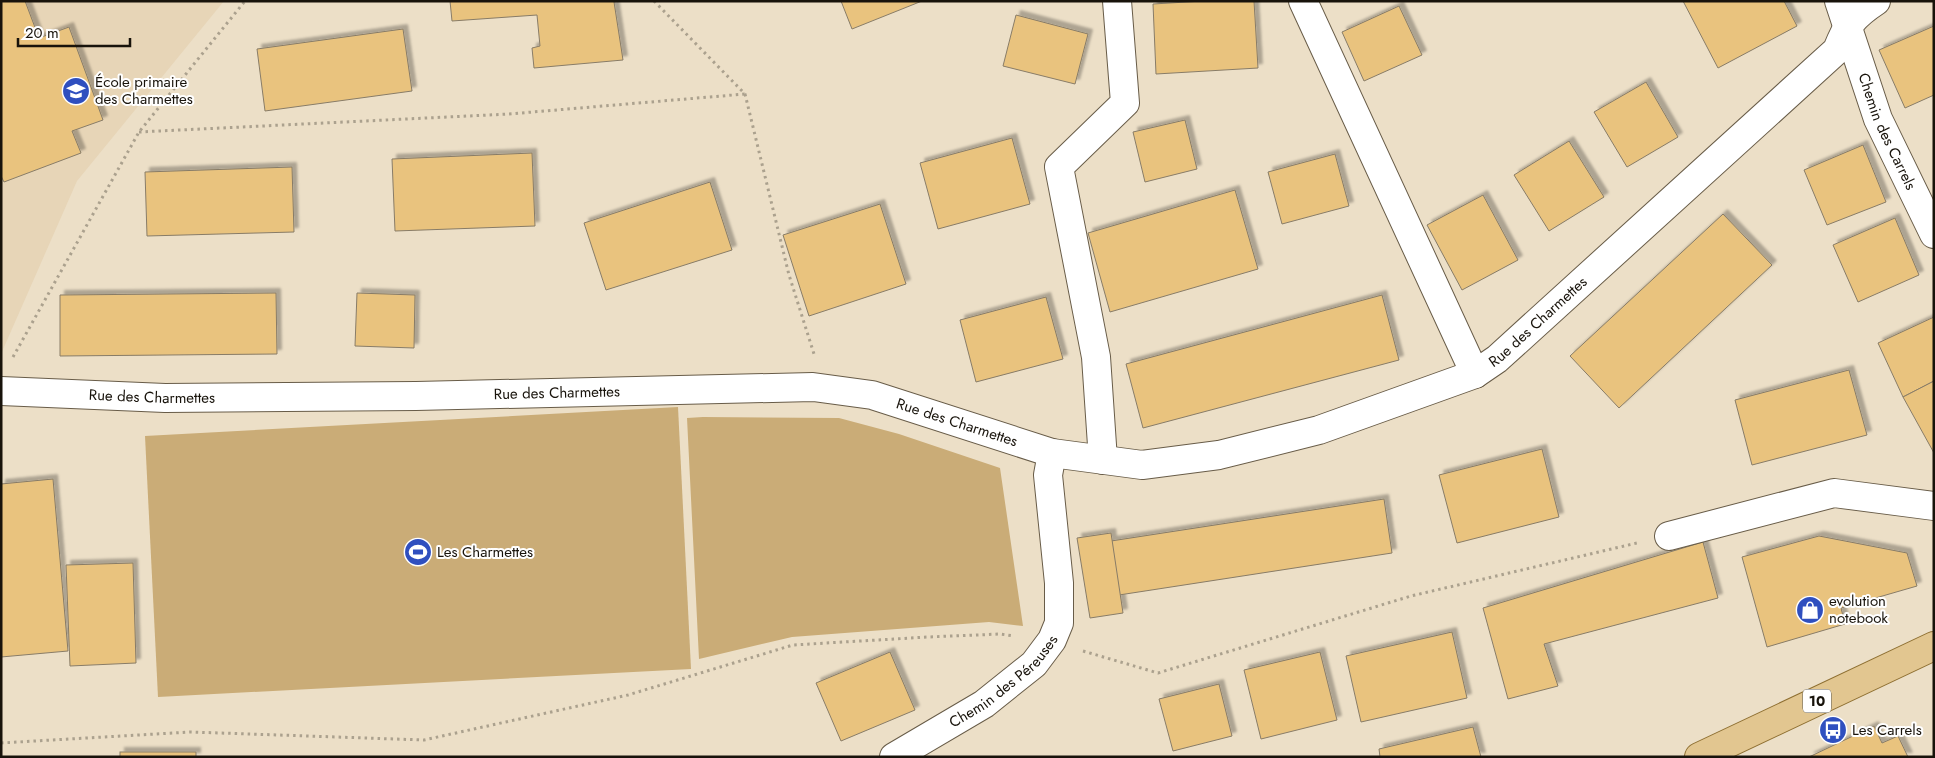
<svg xmlns="http://www.w3.org/2000/svg" width="1935" height="758" font-family="Jost,sans-serif">
<defs>
<filter id="shadow"><feDropShadow dx="4.5" dy="-4.5" stdDeviation="1" flood-color="#0004"/></filter>
</defs>
<rect width="100%" height="100%" fill="#ecdfc7"/>
<path fill="#e7d5b7" d="M1,1H224L77,181L1,354Z"/>
<g fill="#caac77">
<path d="M678,407L691,669L158,697L145,436Z"/>
<path d="M703,417L839,418L899,434L1000,468L1023,626L989,622L792,637L699,659L687,418Z"/>
</g>
<g fill="#e9c37e" stroke="#887c67" filter="url(#shadow)">
<path d="M1,1H25L39,38L69,27L103,120L72,131L81,153L4,182L1,176Z"/>
<path d="M450,1H621L614,2L623,60L534,68L532,48L540,46L537,15L452,21Z"/>
<path d="M841,1H922L852,29Z"/>
<path d="M1203,1H1254L1258,68L1156,74L1153,4Z"/>
<path d="M1683,1H1784L1797,26L1718,68Z"/>
<path d="M1399,6L1422,55L1364,81L1342,32Z"/>
<path d="M1016,15L1088,34L1075,84L1003,66Z"/>
<path d="M1934,26V95L1905,108L1879,50Z"/>
<path d="M403,29L412,91L265,111L257,49Z"/>
<path d="M1646,82L1678,137L1627,167L1594,112Z"/>
<path d="M1185,120L1197,169L1145,182L1133,132Z"/>
<path d="M1012,138L1030,204L938,229L920,163Z"/>
<path d="M1569,141L1604,197L1549,231L1514,175Z"/>
<path d="M1863,145L1886,202L1827,225L1804,170Z"/>
<path d="M532,153L535,226L395,231L392,159Z"/>
<path d="M1335,154L1349,206L1282,224L1268,172Z"/>
<path d="M292,167L294,232L147,236L145,172Z"/>
<path d="M710,182L732,250L606,290L584,223Z"/>
<path d="M1235,190L1258,269L1110,312L1088,233Z"/>
<path d="M1483,195L1518,260L1462,290L1427,225Z"/>
<path d="M880,204L906,284L809,316L783,235Z"/>
<path d="M1723,214L1772,265L1619,408L1570,356Z"/>
<path d="M1895,218L1919,275L1858,302L1833,245Z"/>
<path d="M276,293L277,354L60,356V295Z"/>
<path d="M357,293L415,295L414,348L355,346Z"/>
<path d="M1382,295L1399,360L1143,428L1126,364Z"/>
<path d="M1046,297L1063,359L976,382L960,320Z"/>
<path d="M1934,317V381L1903,397L1878,343Z"/>
<path d="M1849,370L1867,435L1752,465L1735,400Z"/>
<path d="M1934,381V453L1903,397Z"/>
<path d="M1542,449L1559,517L1457,543L1439,475Z"/>
<path d="M53,479L68,651L1,657V484Z"/>
<path d="M1384,499L1392,553L1119,595L1111,541Z"/>
<path d="M1111,533L1123,613L1090,618L1077,538Z"/>
<path d="M1819,536L1907,553L1917,586L1841,608L1845,624L1767,647L1742,557Z"/>
<path d="M1703,542L1718,598L1544,644L1558,686L1508,699L1483,608Z"/>
<path d="M133,563L136,663L70,666L66,565Z"/>
<path d="M1452,632L1467,698L1361,722L1346,656Z"/>
<path d="M890,652L915,710L841,741L816,683Z"/>
<path d="M1320,652L1337,720L1261,739L1244,670Z"/>
<path d="M1219,684L1232,736L1173,751L1159,699Z"/>
<path d="M1874,726L1882,743L1898,736L1908,757H1809Z"/>
<path d="M1473,727L1481,757H1380L1379,749Z"/>
<rect x="120" y="752" width="76" height="5"/>
</g>
<g fill="none" stroke-linecap="round" stroke-linejoin="round">
<g stroke="#685c48" stroke-width="30">
<g id="minor">
<path d="M1303,1L1475,374"/>
<path id="s1" d="M1839,1L1878,119L1934,234"/>
<path id="s2" d="M1,391L165,398L416,396L813,387L872,395L1052,453L1142,465L1219,455L1319,430L1475,374L1497,359L1837,50C1847,25 1852,17 1876,1"/>
<path d="M1103,460L1096,357L1059,167L1125,103L1117,1"/>
<path d="M1669,536L1834,493L1934,506"/>
<path id="s3" d="M894,757L984,704L1034,664L1052,640L1059,623V583L1048,475L1052,453"/>
</g>
</g>
<g stroke="#8e6f31" stroke-width="30">
<path id="major" d="M1699,757L1934,646"/>
</g>
<g stroke="#aba18e" stroke-width="3" stroke-dasharray="2.5 4" stroke-linecap="butt">
<path d="M654,1L745,94L789,275L814,354"/>
<path d="M139,132L509,114L745,94"/>
<path d="M13,357L139,132L245,1"/>
<path d="M1083,651L1158,673L1411,596L1637,543"/>
<path d="M1,743L191,732L424,740L628,695L793,645L928,637L1000,634L1014,636"/>
</g>
<use href="#minor" stroke="#fff" stroke-width="28"/>
<use href="#major" stroke="#e2c690" stroke-width="28"/>
</g>
<defs>
<g id="school-disc" transform="scale(1.4375)"><circle r="9.5" fill="#2f4fbf" stroke="#fff"/><path d="M0-5L7-2L0 1L-7-2ZM-4 1L0 2.5L4 1V4Q0 6-4 4Z" fill="#fff"/></g>
<g id="stadium-disc" transform="scale(1.4375)"><circle r="9.5" fill="#2f4fbf" stroke="#fff"/><path d="M0-5a6.5 5 0 1 0 0 10a6.5 5 0 1 0 0-10ZM-3.5-1.8h7v3.6h-7Z" fill="#fff"/></g>
<g id="shop-disc" transform="scale(1.4375)"><circle r="9.5" fill="#2f4fbf" stroke="#fff"/><path d="M-5-2.5h2.3a2.7 3.5 0 0 1 5.4 0H5L5.5 6h-11ZM-1.5-2.5h3a1.5 2.3 0 0 0-3 0Z" fill="#fff"/></g>
<g id="bus-disc" transform="scale(1.4375)"><circle r="9.5" fill="#2f4fbf" stroke="#fff"/><path d="M-5-6H5V4H4V6H2V4H-2V6H-4V4H-5ZM-3.5-4V0h7V-4ZM-3.5 1.2v1.5H-2V1.2ZM2 1.2v1.5H3.5V1.2Z" fill="#fff"/></g>
</defs>
<g fill-rule="evenodd">
<use href="#school-disc" x="76" y="91"/>
<use href="#stadium-disc" x="418" y="552"/>
<use href="#shop-disc" x="1810" y="610"/>
<use href="#bus-disc" x="1833" y="730"/>
</g>
<g text-anchor="middle" stroke-width="4" stroke-linejoin="round" paint-order="stroke">
<rect fill="#fff" stroke="#5d5a54" stroke-width="1" x="1803" y="689.5" width="28" height="23" rx="4"/>
<g font-size="14" font-weight="bold" fill="#18130b">
<text x="1817" y="706">10</text>
</g>
<g font-size="15" fill="#18130b" stroke="#fff" text-anchor="start">
<text x="95" y="87">École primaire<tspan x="95" dy="17">des Charmettes</tspan></text>
<text x="437" y="557">Les Charmettes</text>
<text x="1829" y="606">evolution<tspan x="1829" dy="17">notebook</tspan></text>
<text x="1852" y="735">Les Carrels</text>
</g>
<g font-size="15" fill="#18130b" stroke="#fff">
<text dy="5" stroke="none"><textPath href="#s1" startOffset="139">Chemin des Carrels</textPath></text>
<text dy="5" stroke="none"><textPath href="#s2" startOffset="1580">Rue des Charmettes</textPath></text>
<text dy="5" stroke="none"><textPath href="#s2" startOffset="556">Rue des Charmettes</textPath></text>
<text dy="5" stroke="none"><textPath href="#s2" startOffset="151">Rue des Charmettes</textPath></text>
<text dy="5" stroke="none"><textPath href="#s2" startOffset="961">Rue des Charmettes</textPath></text>
<text dy="5" stroke="none"><textPath href="#s3" startOffset="134">Chemin des Péreuses</textPath></text>
</g>
</g>
<rect width="1935" height="758" fill="none" stroke="#18130b" stroke-width="5"/>
<path d="M18 38v8h112v-8" fill="none" stroke="#18130b" stroke-width="2.5"/>
<text x="25" y="38" font-size="15" fill="#18130b" stroke="#ffffff" stroke-width="4" paint-order="stroke">20 m</text>
</svg>
